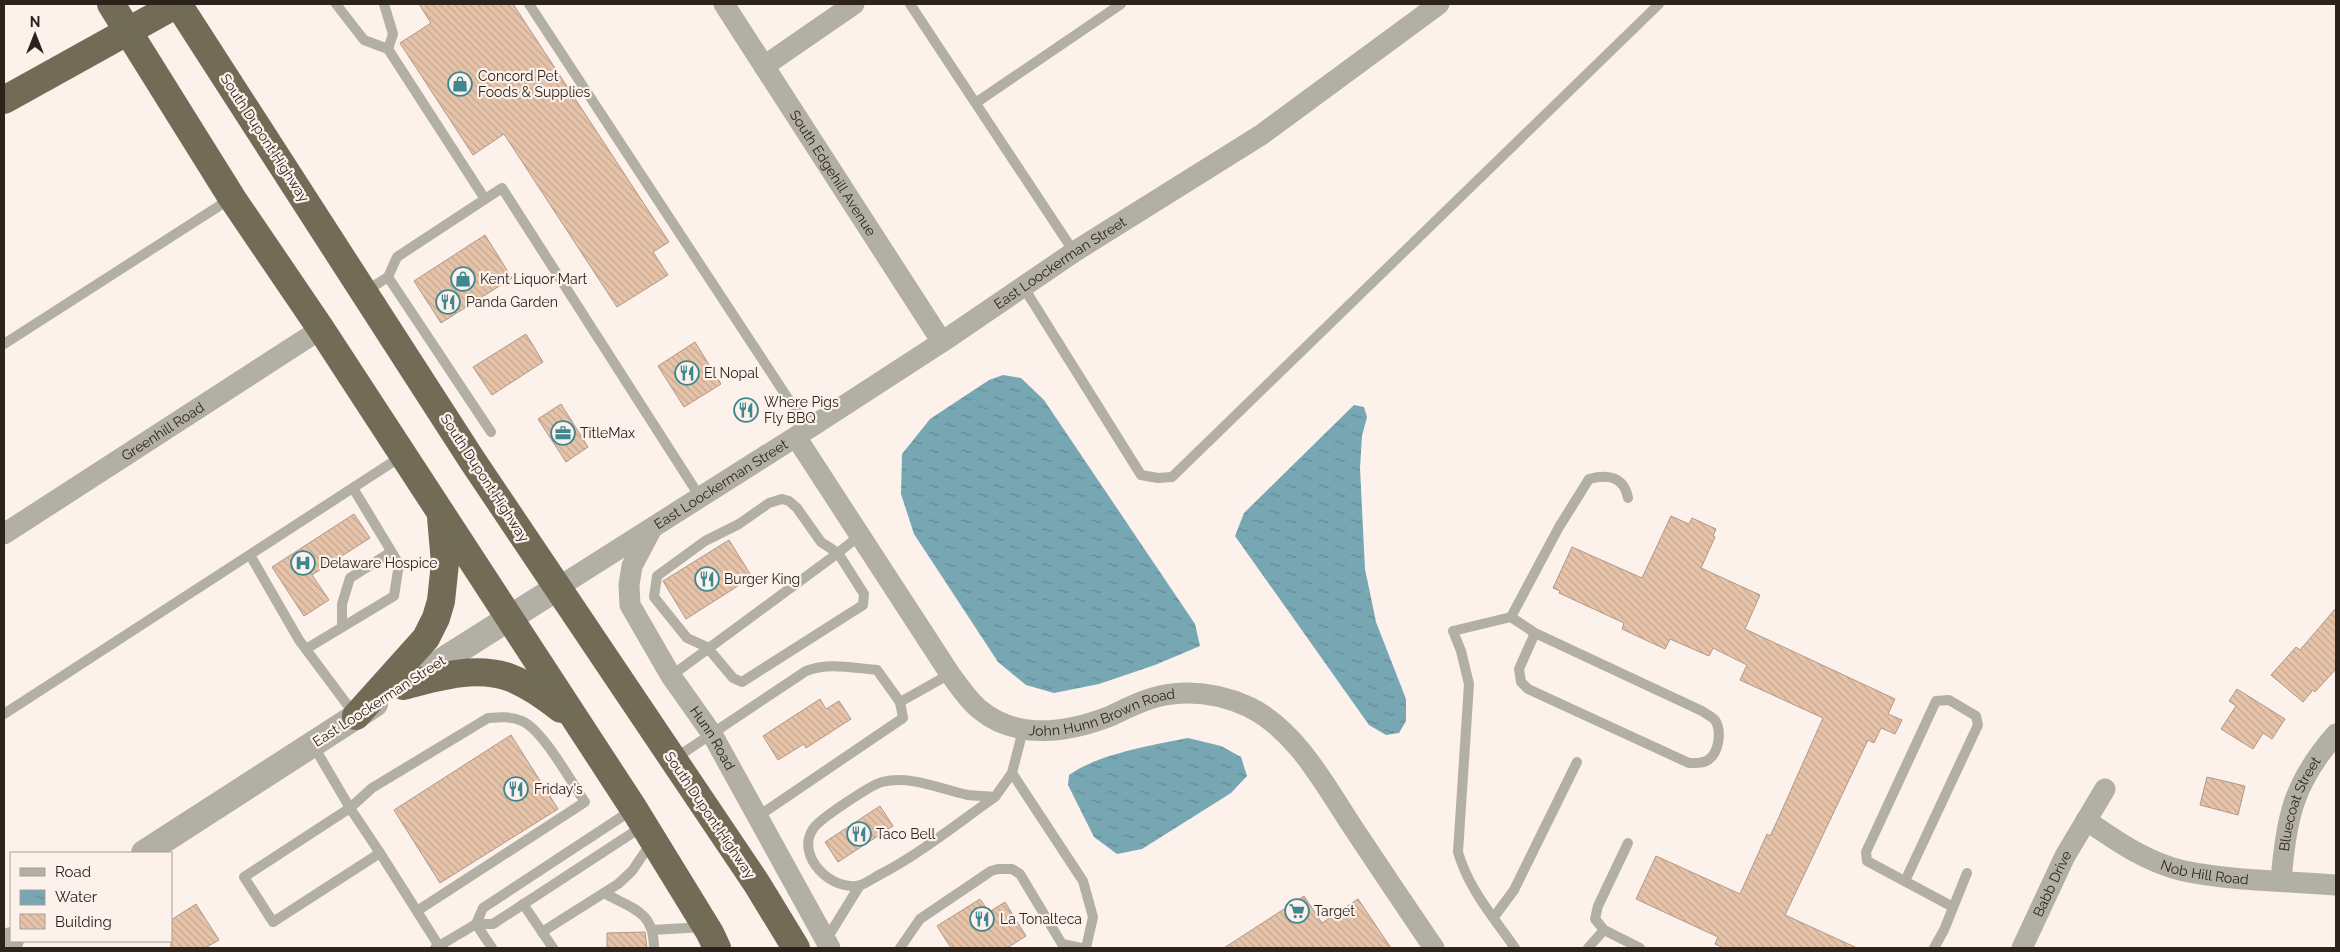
<svg xmlns="http://www.w3.org/2000/svg" width="2340" height="952" font-family="Raleway,sans-serif">
<defs>
<pattern id="water-ripples" width="26" height="14" patternUnits="userSpaceOnUse" patternTransform="scale(1.25)"><rect width="26" height="14" fill="#78a7b4"/><path d="M2 4q2-2 4 0t4 0M15 11q2-2 4 0t4 0" fill="none" stroke="#638892"/></pattern>
<pattern id="building-back-hatch" width="6" height="6" patternUnits="userSpaceOnUse" patternTransform="scale(1.25)"><rect width="6" height="6" fill="#e6c3a9"/><path d="M-1 5l2 2M0 0l6 6M5-1l2 2" fill="none" stroke="#c5a791"/></pattern>
</defs>
<rect width="100%" height="100%" fill="#fcf1eb"/>
<g fill="url(#water-ripples)">
<path d="M1003,375L1021,378L1044,400L1195,624L1200,646L1155,665L1099,684L1054,693L1026,685L998,662L914,534L901,494L902,454L930,419L989,380Z"/>
<path d="M1354,405L1364,407L1367,417L1362,436L1360,468L1365,569L1376,622L1406,699V721L1399,733L1386,735L1369,725L1235,536L1244,513Z"/>
<path d="M1188,738L1221,746L1241,757L1247,776L1231,793L1142,849L1117,854L1094,837L1068,785L1069,775C1098,754 1153,745 1188,738Z"/>
</g>
<g fill="url(#building-back-hatch)" stroke="#af9989">
<path d="M419,4H513L669,242L653,252L668,275L617,307L504,134L473,155L400,43L431,23Z"/>
<path d="M485,235L512,278L441,323L414,281Z"/>
<path d="M526,334L543,362L492,395L473,367Z"/>
<path d="M695,342L721,384L684,407L658,366Z"/>
<path d="M561,404L588,447L566,462L538,419Z"/>
<path d="M354,514L370,538L312,575L329,600L304,616L272,567Z"/>
<path d="M1671,516L1689,524L1692,518L1716,529L1713,536L1715,537L1701,568L1760,595L1745,629L1895,699L1888,714L1902,720L1895,734L1881,728L1874,743L1868,740L1785,915L1857,948H1724L1715,944L1718,937L1636,899L1656,856L1740,894L1767,834L1770,836L1779,817L1823,718L1740,680L1747,665L1713,648L1709,656L1670,639L1665,649L1622,629L1624,623L1559,593L1560,591L1553,588L1572,547L1642,578Z"/>
<path d="M729,540L752,577L686,619L663,581Z"/>
<path d="M2336,608V669L2315,692L2313,690L2303,702L2271,675L2296,647L2300,650Z"/>
<path d="M2237,689L2285,719L2272,739L2263,733L2253,749L2221,729L2236,706L2229,701Z"/>
<path d="M820,699L826,709L839,701L851,719L806,748L804,744L778,760L763,736Z"/>
<path d="M511,735L558,809L440,883L394,810Z"/>
<path d="M2207,777L2245,786L2238,815L2200,805Z"/>
<path d="M880,806L893,826L838,862L825,842Z"/>
<path d="M1304,896L1322,923L1358,899L1391,948H1224Z"/>
<path d="M980,899L989,912L1005,902L1026,936L1007,948H951L937,926Z"/>
<path d="M196,904L219,940L205,948H171V920Z"/>
<path d="M645,932L647,948H607V933Z"/>
</g>
<g fill="none" stroke-linecap="round" stroke-linejoin="round">
<g stroke="#b2afa4" stroke-width="10">
<path d="M336,4L364,40L388,49L485,199"/>
<path d="M384,4L393,34L388,49"/>
<path d="M529,4L808,429"/>
<path d="M910,4L1074,252"/>
<path d="M977,102L1121,4"/>
<path d="M388,277L491,432"/>
<path d="M1024,288L1141,475L1158,478L1172,477L1659,4"/>
<path d="M366,291L388,277L397,257L502,188L700,497"/>
<path d="M4,344L230,199"/>
<path d="M250,555L299,640L355,715"/>
<path d="M1511,617L1535,633L1702,711C1706,714 1712,717 1715,720C1722,731 1719,753 1708,760C1702,764 1695,763 1689,763L1528,689L1521,682L1519,669L1535,633"/>
<path d="M342,627V604L350,578L391,552"/>
<path d="M306,649L394,596L399,564L353,488"/>
<path d="M671,676L838,553L821,542L797,508L789,501L782,499L769,503L739,524L705,541L657,576L654,597L687,638L707,647L733,678L742,682L863,605L864,594L838,553L860,535"/>
<path d="M900,702L950,674"/>
<path d="M4,714L402,456"/>
<path d="M313,745L350,808L244,877L273,922L380,853L439,946L435,948"/>
<path d="M674,759L806,671C828,662 853,668 877,670L900,702L903,718L757,817"/>
<path d="M1012,773L1083,881L1093,917L1086,948"/>
<path d="M995,797C958,823 921,853 881,874C875,877 868,882 861,885C832,893 795,856 813,829C819,819 871,785 882,782C911,775 940,789 968,795C977,796 986,796 995,797L1012,773L1023,730"/>
<path d="M380,853L350,808L372,788L488,718C500,717 511,716 522,721C543,730 571,782 585,802L417,911"/>
<path d="M1905,881L1978,725L1976,716L1949,700L1936,701L1866,852L1867,861L1953,907"/>
<path d="M604,893C633,909 654,911 654,948"/>
<path d="M523,904L553,948"/>
<path d="M1494,917L1514,890L1577,762"/>
<path d="M476,924L483,908L632,810"/>
<path d="M476,924L492,948"/>
<path d="M652,930L704,927"/>
<path d="M1604,930L1595,919L1598,906L1628,843"/>
<path d="M542,932L618,884L632,871L651,843"/>
<path d="M826,940L860,885"/>
<path d="M439,946L476,924H493L643,826"/>
<path d="M900,948L920,919L991,871L998,869H1012L1020,874L1062,944L1081,948"/>
<path d="M1515,948C1494,918 1468,888 1458,852L1469,684L1461,651L1453,631L1511,617L1559,527L1589,479C1607,474 1624,476 1628,498"/>
<path d="M1588,948L1604,930L1640,948"/>
<path d="M1934,948L1944,930L1967,873"/>
</g>
<g stroke="#b2afa4" stroke-width="21">
<path id="s1" d="M724,4L942,342"/>
<path d="M764,66L854,4"/>
<path id="s2" d="M796,437L950,674C959,686 967,699 979,709C1016,740 1066,733 1108,717C1128,708 1150,696 1172,694C1198,691 1225,696 1249,707C1298,731 1327,789 1356,832C1382,871 1408,910 1434,948"/>
<path id="s3" d="M652,528L632,566L629,585L630,605L671,676L712,734L830,948"/>
<path id="s4" d="M4,534L321,329"/>
<path id="s5" d="M557,588L811,427L942,342L1074,252L1261,135L1439,4"/>
<path id="s6" d="M2086,820C2116,841 2148,863 2184,871C2233,881 2286,881 2336,885"/>
<path id="s7" d="M2281,881C2286,818 2293,783 2336,734"/>
<path id="s8" d="M2022,948L2065,856L2105,789"/>
</g>
<g stroke="#b2afa4" stroke-width="26">
<path d="M410,681L557,588"/>
<path d="M144,853L375,704"/>
<path d="M4,944L11,940"/>
</g>
<g stroke="#726c56" stroke-width="28">
<path d="M111,4L232,198L321,329L634,809L710,933L717,948"/>
<path d="M178,4L472,460L757,884L796,948"/>
<path d="M4,100L177,4"/>
<path d="M403,686C437,677 477,665 511,678C529,685 545,697 561,709"/>
<path d="M356,716L426,638L436,618L441,601L445,563L441,517"/>
</g>
</g>
<defs>
<g id="shop-ring" transform="scale(1.25)"><circle r="9.5" fill="#fcf1eb" stroke="#3f878e" stroke-width="1.5"/><path d="M-5-2.5h2.3a2.7 3.5 0 0 1 5.4 0H5L5.5 6h-11ZM-1.5-2.5h3a1.5 2.3 0 0 0-3 0Z" fill="#3f878e"/></g>
<g id="restaurant-ring" transform="scale(1.25)"><circle r="9.5" fill="#fcf1eb" stroke="#3f878e" stroke-width="1.5"/><path d="M-5-6h1v4h1v-4h1v4h1v-4h1v5L-1.5 .5V6h-2V.5L-5-1ZM5-6V6H3V1.5H1.5Q1.5-4 5-6Z" fill="#3f878e"/></g>
<g id="office-ring" transform="scale(1.25)"><circle r="9.5" fill="#fcf1eb" stroke="#3f878e" stroke-width="1.5"/><path d="M-6-3h4V-5.5h4V-3h4V5H-6ZM-1-4.5V-3h2v-1.5ZM-6 0V1H6V0Z" fill="#3f878e"/></g>
<g id="hospital-ring" transform="scale(1.25)"><circle r="9.5" fill="#fcf1eb" stroke="#3f878e" stroke-width="1.5"/><path d="M-5-5h3v3.5h4V-5h3V5h-3V1.5h-4V5h-3Z" fill="#3f878e"/></g>
<g id="supermarket-ring" transform="scale(1.25)"><circle r="9.5" fill="#fcf1eb" stroke="#3f878e" stroke-width="1.5"/><path d="M-6-5.5h2.5l.6 2H6L4.5 2H-2.5L-4.4-4H-6ZM-1.5 3.2a1.3 1.3 0 1 0 .1 0ZM3 3.2a1.3 1.3 0 1 0 .1 0Z" fill="#3f878e"/></g>
</defs>
<g fill-rule="evenodd">
<use href="#shop-ring" x="460" y="84"/>
<use href="#shop-ring" x="463" y="279"/>
<use href="#restaurant-ring" x="448" y="302"/>
<use href="#restaurant-ring" x="687" y="373"/>
<use href="#restaurant-ring" x="746" y="410"/>
<use href="#office-ring" x="563" y="433"/>
<use href="#hospital-ring" x="303" y="563"/>
<use href="#restaurant-ring" x="707" y="579"/>
<use href="#restaurant-ring" x="516" y="789"/>
<use href="#restaurant-ring" x="859" y="834"/>
<use href="#supermarket-ring" x="1297" y="911"/>
<use href="#restaurant-ring" x="982" y="919"/>
</g>
<g text-anchor="middle" stroke-width="4.5" stroke-linejoin="round" paint-order="stroke">
<g font-size="14" fill="#2c231d" stroke="#fcf1eb" text-anchor="start">
<text x="478" y="81">Concord Pet<tspan x="478" dy="16">Foods &amp; Supplies</tspan></text>
<text x="480" y="284">Kent Liquor Mart</text>
<text x="466" y="307">Panda Garden</text>
<text x="704" y="378">El Nopal</text>
<text x="764" y="407">Where Pigs<tspan x="764" dy="16">Fly BBQ</tspan></text>
<text x="580" y="438">TitleMax</text>
<text x="320" y="568">Delaware Hospice</text>
<text x="724" y="584">Burger King</text>
<text x="534" y="794">Friday's</text>
<text x="876" y="839">Taco Bell</text>
<text x="1314" y="916">Target</text>
<text x="1000" y="924">La Tonalteca</text>
</g>
<g font-size="14" fill="#2c231d" stroke="#fcf1eb">
<text transform="translate(265 138) rotate(57)" y="5">South Dupont Highway</text>
<text dy="5" stroke="none"><textPath href="#s1" startOffset="201">South Edgehill Avenue</textPath></text>
<text dy="5" stroke="none"><textPath href="#s5" startOffset="599">East Loockerman Street</textPath></text>
<text dy="5" stroke="none"><textPath href="#s4" startOffset="189">Greenhill Road</textPath></text>
<text transform="translate(485 478) rotate(57)" y="5">South Dupont Highway</text>
<text dy="5" stroke="none"><textPath href="#s5" startOffset="194">East Loockerman Street</textPath></text>
<text transform="translate(379 701) rotate(-33)" y="5">East Loockerman Street</text>
<text dy="5" stroke="none"><textPath href="#s2" startOffset="459">John Hunn Brown Road</textPath></text>
<text dy="5" stroke="none"><textPath href="#s3" startOffset="239">Hunn Road</textPath></text>
<text dy="5" stroke="none"><textPath href="#s7" startOffset="80">Bluecoat Street</textPath></text>
<text transform="translate(710 815) rotate(56)" y="5">South Dupont Highway</text>
<text dy="5" stroke="none"><textPath href="#s6" startOffset="132">Nob Hill Road</textPath></text>
<text dy="5" stroke="none"><textPath href="#s8" startOffset="71">Babb Drive</textPath></text>
</g>
</g>
<rect width="2340" height="952" fill="none" stroke="#2c231d" stroke-width="10"/>
<rect x="10" y="852" width="162" height="90" fill="#fcf1eb" stroke="#a99f99"/>
<rect x="20" y="868" width="25" height="8" fill="#b2afa4" stroke="#a99f99"/>
<text x="55" y="877" font-size="15" fill="#2c231d">Road</text>
<rect x="20" y="890" width="25" height="15" fill="url(#water-ripples)" stroke="#a99f99"/>
<text x="55" y="902" font-size="15" fill="#2c231d">Water</text>
<rect x="20" y="914" width="25" height="15" fill="url(#building-back-hatch)" stroke="#a99f99"/>
<text x="55" y="927" font-size="15" fill="#2c231d">Building</text>
<g transform="translate(35 35)" stroke="#fcf1eb" stroke-width="4" paint-order="stroke">
<path d="M0-4L9 19L0 12L-9 19Z" fill="#2c231d"/>
<text y="-8" font-size="14" font-weight="bold" text-anchor="middle" fill="#2c231d">N</text>
</g>
</svg>
